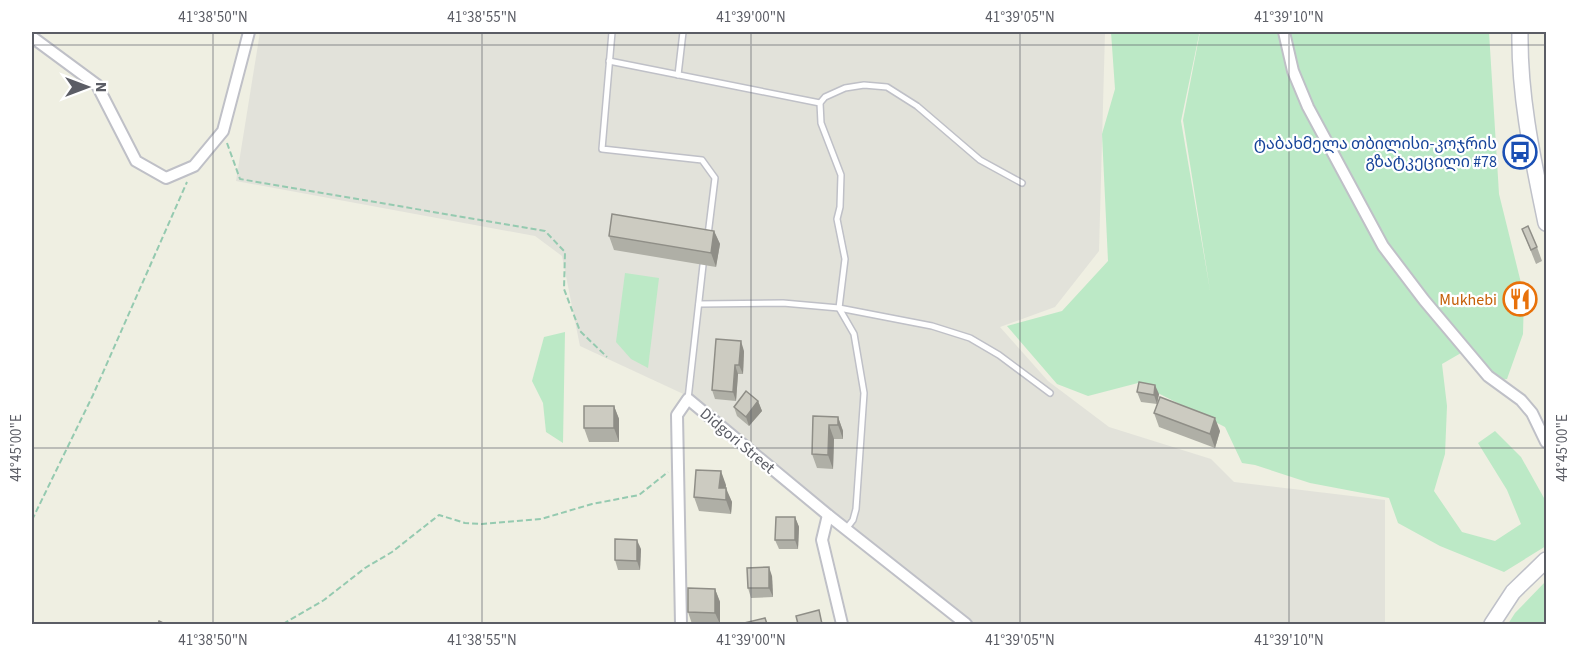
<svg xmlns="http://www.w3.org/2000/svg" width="1578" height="656" font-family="'Source Sans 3','Noto Sans Georgian',sans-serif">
<rect width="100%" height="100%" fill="#efefe2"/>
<path fill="#e2e2da" d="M260,32H1105L1099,251L1055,307L1000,327L1048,381L1109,427L1211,459L1234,482L1385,500V624H971L692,398L580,346L562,256L535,236L236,181Z"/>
<g fill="#bce9c6">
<path d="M1111,32H1198L1199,35L1181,121L1210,290L1183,120L1200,32H1489L1499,194L1524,295L1523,334L1507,379L1487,382L1461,353L1442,364L1447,406L1445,454L1434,491L1462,532L1495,541L1521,524L1507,490L1478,443L1495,431L1521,457L1544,498L1546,502V546L1504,572L1440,546L1398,523L1389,498L1310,483L1255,465L1242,463L1225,427L1138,383L1088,396L1057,384L1007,326L1062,311L1108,261L1102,134L1115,89Z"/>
<path d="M625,273L659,278L648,368L631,359L616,342Z"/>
<path d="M565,332L563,443L546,432L543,403L532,381L544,337Z"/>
<path d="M1546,581V624H1508L1515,613Z"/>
</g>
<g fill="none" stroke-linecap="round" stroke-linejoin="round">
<g stroke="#bfc0c7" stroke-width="8">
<g id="lane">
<path d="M612,32L602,149L702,160L715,178L708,235"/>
<path d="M609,61L820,103"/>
<path d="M678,75L683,32"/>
<path d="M699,304L783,303L839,308L932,326L970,338L999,355L1050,393"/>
<path d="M688,399L703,265"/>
<path d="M846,529L853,520L856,509L864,393L854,334L839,308L845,259L837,219L840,207L841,175L821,123L820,103L825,97L845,88L864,85L887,87L917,106L980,160L1022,183"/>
</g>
</g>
<g stroke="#bfc0c7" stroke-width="14">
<g id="street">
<path d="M1284,32L1293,71L1308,107L1383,246L1424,300L1488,376L1521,400L1532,413L1546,442"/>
<path d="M32,37L97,85L136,161L166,178L194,166L223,131L249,32"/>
<path d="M828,515L822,540L842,624"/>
<path d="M681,624L677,415L688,399L828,515L966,624"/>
</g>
</g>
<g stroke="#bfc1c9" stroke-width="18">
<g id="secondary">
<path d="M1520,32C1519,97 1533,160 1546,223"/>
<path d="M1492,624L1513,592L1546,560"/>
</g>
</g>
<g stroke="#95cab0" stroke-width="2" stroke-dasharray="6 3" stroke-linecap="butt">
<path d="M227,143L240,179L545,231L565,252L564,289L580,331L607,357"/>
<path d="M32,520L93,395L187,182"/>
<path d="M283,624L324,600L365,568L392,552L439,515L465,523L482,524L541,519L592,504L639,495L668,472"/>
</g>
<use href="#lane" stroke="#fff" stroke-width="5"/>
<use href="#street" stroke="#fff" stroke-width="10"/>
<use href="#secondary" stroke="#fff" stroke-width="15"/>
</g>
<g fill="#afafa6">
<path d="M1522,229L1537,247L1542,261L1536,264Z"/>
<path d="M714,231L720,244L716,267L614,250L609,236Z"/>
<path d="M744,351L743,374H738L736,401L715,399L712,390Z"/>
<path d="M1137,392L1159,394L1157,404L1141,402Z"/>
<path d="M758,401L762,411L749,426L737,416L734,407Z"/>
<path d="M614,406L619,419V442H589L584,428Z"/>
<path d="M1154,413L1220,431L1215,448L1159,427Z"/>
<path d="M813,416L838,417L843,431V439H834L833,469L817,468L812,454Z"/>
<path d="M726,485L725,488L732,502L731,514L699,511L694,497Z"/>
<path d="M795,517L799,527L798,549H779L775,540Z"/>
<path d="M641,549L640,570H618L615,560Z"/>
<path d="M772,576L773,597L751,598L748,588Z"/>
<path d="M715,589L720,602V624H692L688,612Z"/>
</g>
<g fill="#8f8e87">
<path d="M714,231L720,244L716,267L711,253Z"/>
<path d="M741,341L744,351L743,374L739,365Z"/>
<path d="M735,365L738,374L736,401L733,392Z"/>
<path d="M1155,385L1159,394L1157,404L1154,395Z"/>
<path d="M758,401L762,411L749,426L746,417Z"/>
<path d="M614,406L619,419V442L614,428Z"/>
<path d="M838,417L843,431V439L838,425Z"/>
<path d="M1215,418L1220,431L1215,448L1210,434Z"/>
<path d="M829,425L834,439L833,469L828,455Z"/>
<path d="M721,471L726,485L725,500L719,488Z"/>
<path d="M726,488L732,502L731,514L726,500Z"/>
<path d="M795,517L799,527L798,549L795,540Z"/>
<path d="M637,540L641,549L640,570L637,561Z"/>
<path d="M769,567L772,576L773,597L769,588Z"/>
<path d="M715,589L720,602V624L715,613Z"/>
</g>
<g fill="#cccbc1" stroke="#8f8e87" stroke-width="1.5">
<path d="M612,214L714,231L711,253L609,236Z"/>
<path d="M1528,226L1537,247L1531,250L1522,229Z"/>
<path d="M716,339L741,341L739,365H735L733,392L712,390Z"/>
<path d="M1139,382L1155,385L1154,395L1137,392Z"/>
<path d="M746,391L758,401L746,417L734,407Z"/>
<path d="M1160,397L1215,418L1210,434L1154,413Z"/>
<rect x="584" y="406" width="30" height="22"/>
<path d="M813,416L838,417V425H829L828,455L812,454Z"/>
<path d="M696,470L721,471L719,488H726V500L694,497Z"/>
<path d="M776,517H795V540H775Z"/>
<path d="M615,539L637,540V561L615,560Z"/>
<path d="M769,567V588H748L747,568Z"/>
<path d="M688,588L715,589V613L688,612Z"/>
<path d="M819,610L822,624H798L796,616Z"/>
<path d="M765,618L767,624H740Z"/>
<path d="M159,621L165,624H158Z"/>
</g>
<path fill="none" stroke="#5b5d65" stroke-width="1.5" stroke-opacity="0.45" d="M213,32V624M482,32V624M751,32V624M1020,32V624M1289,32V624M32,45H1546M32,448H1546"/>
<defs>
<g id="bus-ring" transform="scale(1.725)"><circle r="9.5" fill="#fff" stroke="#1a4fb4" stroke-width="1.5"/><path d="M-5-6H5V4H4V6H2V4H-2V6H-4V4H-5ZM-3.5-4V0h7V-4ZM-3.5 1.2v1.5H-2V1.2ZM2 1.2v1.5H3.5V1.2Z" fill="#1a4fb4"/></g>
<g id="restaurant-ring" transform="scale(1.725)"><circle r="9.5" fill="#fff" stroke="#e8710a" stroke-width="1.5"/><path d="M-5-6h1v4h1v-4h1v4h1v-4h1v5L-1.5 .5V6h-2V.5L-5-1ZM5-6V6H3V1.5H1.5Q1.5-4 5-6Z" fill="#e8710a"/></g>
</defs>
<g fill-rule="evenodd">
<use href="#bus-ring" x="1520" y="152"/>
<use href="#restaurant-ring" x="1520" y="299"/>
</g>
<g text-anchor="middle" stroke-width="4.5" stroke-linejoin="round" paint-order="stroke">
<g font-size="16" fill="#164399" stroke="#fff" text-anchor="end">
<text x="1497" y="149">ტაბახმელა თბილისი-კოჯრის<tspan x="1497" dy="18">გზატკეცილი #78</tspan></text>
</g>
<g font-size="16" fill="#c56008" stroke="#fff" text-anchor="end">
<text x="1497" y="305">Mukhebi</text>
</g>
<g font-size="16" fill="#5b5d65" stroke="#fff">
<text transform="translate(738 440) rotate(40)" y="6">Didgori Street</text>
</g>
</g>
<rect width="1578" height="656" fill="none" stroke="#ffffff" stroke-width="66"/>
<g transform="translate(87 87) rotate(90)" stroke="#ffffff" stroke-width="4.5" paint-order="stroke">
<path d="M0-4.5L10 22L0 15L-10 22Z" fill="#5b5d65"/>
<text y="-9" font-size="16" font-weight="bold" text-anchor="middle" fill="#5b5d65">N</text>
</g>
<rect x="33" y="33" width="1512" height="590" fill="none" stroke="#5b5d65" stroke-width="2"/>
<g font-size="15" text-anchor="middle" fill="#5b5d65">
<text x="213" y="22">41°38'50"N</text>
<text x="482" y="22">41°38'55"N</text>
<text x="751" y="22">41°39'00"N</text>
<text x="1020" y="22">41°39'05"N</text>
<text x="1289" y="22">41°39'10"N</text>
<text transform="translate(1562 448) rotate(-90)" y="5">44°45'00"E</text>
<text transform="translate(16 448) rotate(-90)" y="5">44°45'00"E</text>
<text x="213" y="645">41°38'50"N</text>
<text x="482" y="645">41°38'55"N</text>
<text x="751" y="645">41°39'00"N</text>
<text x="1020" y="645">41°39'05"N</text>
<text x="1289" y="645">41°39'10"N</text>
</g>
</svg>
